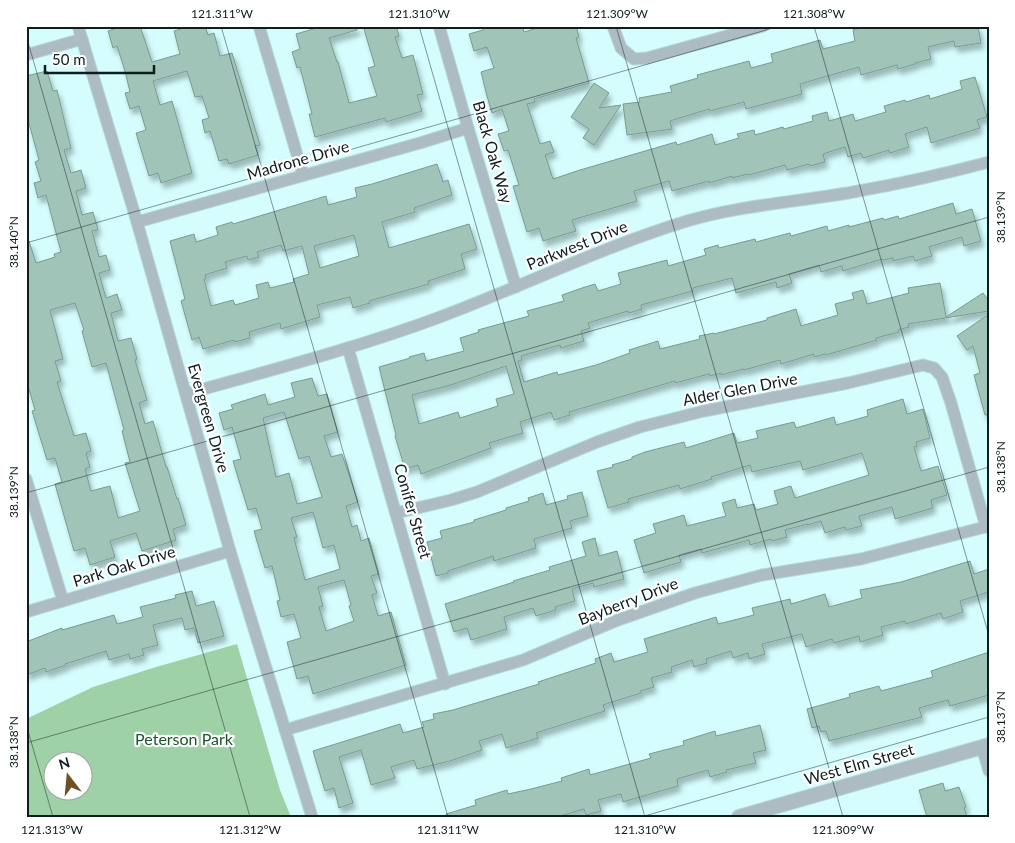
<svg xmlns="http://www.w3.org/2000/svg" width="1015" height="843" font-family="Lato,sans-serif">
<defs>
<filter id="shadow"><feDropShadow dx="3" dy="5.5" stdDeviation="2.5" flood-color="#0004"/></filter>
</defs>
<rect width="100%" height="100%" fill="#d5fdfd"/>
<path fill="#9fd1a7" fill-rule="evenodd" d="M237,644L280,790L291,817H26V719L93,687L156,667ZM52,760H82V790H52Z"/>
<g fill="#a0c4b8" stroke="#799b90" fill-rule="evenodd" filter="url(#shadow)">
<path d="M122,26H140L152,62L180,54L174,31L190,26H205L208,35L214,33L220,56L232,53L260,145L255,146L258,155L229,164L227,159L219,161L210,131L205,133L202,120L209,118L202,96L195,97L187,71L153,81L160,105L172,101L192,173L161,183L158,173L149,176L136,133L146,130L139,106L130,109L125,93L130,92L125,71L117,46L113,48L108,31Z"/>
<path d="M323,26H357V30L329,38L337,62H338L349,103L377,96L368,68L375,66L363,26H396L399,36L395,37L402,58L413,55L423,94L417,95L422,111L386,122L385,118L315,137L309,114H312L300,67L297,68L292,52L300,49L296,34Z"/>
<path d="M482,26H522L524,32L544,26H576L579,37L576,38L589,83L534,99L535,102L527,104L540,144L550,141L554,152L545,155L553,179L580,170L676,142L677,145L712,134L715,145L739,138L737,134L754,130L755,135L783,127L784,129L813,121L812,116L827,112L829,121L853,114L855,121L886,112L884,106L905,100L906,102L929,95L930,99L962,89L960,81L975,77L987,117L977,120L980,128L931,143L927,127L905,134L909,147L890,153L889,150L863,158L861,153L848,157L845,147L823,154L825,162L810,166L809,164L787,170L785,165L749,175L748,174L732,178V176L709,183V181L672,191L669,181L634,191L637,201L572,220L576,231L543,241L539,228L527,232L513,186L519,185L508,150L504,151L498,134L509,131L502,109L492,113L487,96L481,72L494,68L487,47L474,51L469,34L483,30Z"/>
<path d="M867,26H978L981,43L955,47L954,41L928,47L931,59L915,63V64L898,69L897,65L861,75L859,67L800,84L802,94L746,109L744,102L710,111L709,109L670,121L672,129L627,135L623,104L640,102L639,98L672,92L670,86L698,78L697,75L749,61L751,68L773,62L771,54L820,40L823,49L855,41L853,30Z"/>
<path d="M47,71L53,91L57,90L71,148L64,150L71,173L81,170L86,188L76,191L82,215L93,212L98,230L92,231L99,257L106,255L110,270L99,273L106,298L117,294L122,310L111,313L118,341L131,338L137,359L135,360L147,400L139,403L145,424L153,421L166,467H167L177,499L178,498L186,525L173,529L176,540L142,551L136,533L110,541L115,557L90,565L85,548L74,551L55,484L62,482L55,458L47,460L32,411L35,410L26,379V242L29,241L36,263L55,257L54,254L61,252L46,195L38,198L34,183L41,181L35,162L39,160L26,112V76ZM75,303L84,330L82,331L92,367L106,363L124,430L122,431L130,462L125,463L140,511L118,518L110,486L91,491L85,469L90,467L86,453L91,451L86,433L74,436L57,382L61,381L55,361L63,359L50,310Z"/>
<path d="M594,83L609,93L599,108L621,105L594,145L583,138L589,129L571,117Z"/>
<path d="M437,164L443,182L448,180L452,195L414,208L415,212L382,222L389,248L469,224L477,249L461,254L465,269L428,281L429,284L369,301L370,303L353,308L350,297L317,305L320,317L281,329L280,323L249,332L250,338L235,342L234,340L203,349L199,337L192,340L181,301L185,299L170,241L194,234L196,242L218,235L216,227L232,222L233,224L326,196L328,205L357,197L355,188L372,184ZM354,235L359,256L320,268L314,246ZM281,245L283,251L302,246L309,274L293,279L294,282L270,288L268,282L256,285L259,298L235,305L233,300L211,306L204,279L206,278L205,275L227,268L225,262L247,256L248,260L259,257L257,252Z"/>
<path d="M953,203L956,214L972,209L981,241L964,246L962,237L929,247L932,256L915,261L913,256L893,261V258L883,260L882,259L843,271L842,266L821,272L819,265L789,274L792,283L777,288L776,282L736,293L732,278L693,288V291L641,305L642,309L629,313L628,311L588,323L590,328L581,331L584,341L561,348L560,345L521,356L522,360L518,361L524,382L557,372L558,375L596,365L630,353L629,350L658,341L660,349L700,339L699,336L714,333V334L767,320V318L796,309L801,326L838,315L835,304L854,299L852,293L863,290L867,304L909,293L908,288L940,283L946,317L983,293L989,301V311L908,324L909,327L898,330L899,332L876,338L877,340L826,355L825,354L814,357V354L781,364L780,360L744,370V369L721,375V373L710,376L709,374L675,383V381L569,412L570,415L554,420L551,412L520,422L523,433L489,443L491,448L421,474L418,465L405,469L395,436L396,435L379,367L410,358L409,357L424,353L426,361L464,351L460,338L479,332L478,330L529,316L527,311L564,301L562,295L582,288L595,284L598,291L621,284L618,273L667,260L668,266L706,255L704,249L718,245L719,248L755,239L756,242L790,233L791,236L827,226L828,231L849,225V227L883,218L884,220L898,216L899,219ZM506,366L514,394L496,399L498,406L460,418L458,412L419,424L412,395L451,385Z"/>
<path d="M989,314V415H985L974,375L980,373L973,346L967,350L957,336Z"/>
<path d="M312,378L318,396L327,394L338,432L324,436L331,457L342,454L358,502L346,506L352,527L357,525L361,541L369,538L379,574L371,576L377,593L372,595L378,616L391,612L406,665L313,694L308,676L297,679L287,642L301,638L294,614L281,617L277,601L280,600L272,566L265,568L254,531L262,529L256,508L248,510L233,461L241,459L232,427L224,430L219,413L233,409L231,405L265,394L268,405L295,397L291,383ZM284,412L299,459L309,456L322,497L297,504L289,473L276,477L263,418ZM313,512L323,548L334,545L340,569L305,580L294,538L297,537L291,518ZM344,580L351,605L349,606L354,621L326,631L319,607L323,606L318,587Z"/>
<path d="M903,399L907,414L923,409L930,438L916,442L917,446L914,447L921,471L938,466L947,495L931,500L933,508L895,519L892,507L859,516L862,526L846,530L845,527L825,533L821,521L808,525V524L785,530L787,537L772,541L771,539L750,545L749,540L702,553L701,549L679,555L681,562L644,573L634,540L656,533L653,524L684,515L687,526L726,516L722,503L735,499L737,508L754,504L756,510L778,504L774,491L791,486L795,498L869,475L862,453L803,470L800,461L752,472L750,465L711,477L712,479L680,489L679,485L628,499L629,502L608,508L597,471L613,467L612,465L632,459V457L645,452L684,442L686,448L734,433L737,443L758,438L756,431L794,422L796,428L834,417L836,425L868,416L867,410Z"/>
<path d="M582,492L588,516L570,521L572,528L534,539L536,548L494,561L493,556L448,571V573L436,576L427,542L442,538L440,531L474,522V520L506,510V508L529,501L528,498L543,493L546,505L568,499L567,496Z"/>
<path d="M595,538L599,556L617,551L624,579L594,587L593,583L572,589L575,601L555,607L556,610L536,616L533,608L504,617L507,629L471,640L467,628L454,632L445,604L514,582L513,581L550,570L549,567L586,556L582,542Z"/>
<path d="M970,561L974,574L989,569V592L960,601L963,612L943,619L941,613L906,624L905,621L881,627L883,635L860,642L859,636L834,643L832,639L806,647L802,634L762,644L765,654L749,659L748,653L733,658L731,651L706,659L707,663L694,667L692,660L671,667L672,672L651,678L654,687L640,691L641,693L603,705L605,711L536,733L538,738L506,748L502,734L479,741L482,750L450,761L417,769L414,760L391,767L395,778L371,785L361,750L339,757L353,803L339,808L334,788L325,791L313,751L400,724L403,733L424,727L422,722L434,719L433,714L453,710L539,684L538,682L596,663L595,659L611,653L614,662L648,652L644,639L716,617L718,624L754,615L752,608L790,599L791,604L825,594L829,607L862,598L860,590L901,582Z"/>
<path d="M192,591L196,606L214,601L224,636L198,643L194,628L185,630L182,618L153,625L158,645L142,649L144,655L130,659L129,654L109,660L106,651L65,664L66,665L46,672L45,668L26,675V642L62,628V630L114,615L117,624L143,617L140,607L176,598L175,595Z"/>
<path d="M989,652V695L950,706L948,700L919,708L922,717L829,741L826,731L821,732L819,726L812,728L807,709L850,697L849,694L879,686L881,691L933,677L931,671Z"/>
<path d="M760,725L766,750L753,753L756,763L726,770L727,772L710,777L708,770L677,779L678,786L623,802L621,794L598,800L601,811L586,815L584,809L557,817H446V814L476,805L475,800L507,790L508,794L531,789L562,781L561,778L589,769L590,775L651,758L649,754L684,745L683,741L715,731L716,736Z"/>
<path d="M943,783L945,791L959,787L966,807L964,808L967,817H927L919,790Z"/>
</g>
<g fill="none" stroke-linecap="round" stroke-linejoin="round">
<g stroke="#b5d9d9" stroke-width="13">
<g id="minor">
<path d="M78,26L137,222L230,551L312,817"/>
<path d="M259,26L303,175"/>
<path d="M439,26L468,128L516,287"/>
<path d="M613,26L621,48L634,59L647,58L763,26"/>
<path d="M26,55L82,39"/>
<path d="M137,222L420,143L468,128"/>
<path d="M348,348L445,684"/>
<path d="M186,394C271,370 357,348 440,317C523,286 602,247 687,221C741,205 798,202 853,192C899,184 944,174 989,162"/>
<path d="M26,479L63,601"/>
<path d="M396,513L451,500L477,492L597,442L640,427L704,411L848,383L923,365L934,368L942,377L951,403L986,527"/>
<path d="M26,612L230,551"/>
<path d="M285,730L523,660L618,620L695,593L762,575L861,559L989,526"/>
<path d="M982,747L989,771"/>
</g>
</g>
<g stroke="#b5d9d9" stroke-width="16">
<path id="tertiary" d="M739,817L989,745"/>
</g>
<use href="#minor" stroke="#adbcc2" stroke-width="11"/>
<use href="#tertiary" stroke="#adbcc2" stroke-width="14"/>
</g>
<path fill="none" stroke="#0e1d1e" stroke-width="1" stroke-opacity="0.45" d="M221,26L448,817M419,26L645,817M616,26L843,817M814,26L989,636M26,35L250,817M26,243L780,26M26,493L989,217M26,724L53,817M26,743L989,467M641,817L989,717"/>
<g text-anchor="middle" stroke-width="4.5" stroke-linejoin="round" paint-order="stroke">
<g font-size="16" fill="#0e1d1e" stroke="#fff">
<text transform="translate(493 152) rotate(74)" y="6">Black Oak Way</text>
<text transform="translate(298 160) rotate(-16)" y="6">Madrone Drive</text>
<text transform="translate(577 245) rotate(-22)" y="6">Parkwest Drive</text>
<text transform="translate(740 389) rotate(-11)" y="6">Alder Glen Drive</text>
<text transform="translate(209 418) rotate(74)" y="6">Evergreen Drive</text>
<text transform="translate(413 511) rotate(74)" y="6">Conifer Street</text>
<text transform="translate(124 566) rotate(-17)" y="6">Park Oak Drive</text>
<text transform="translate(628 601) rotate(-21)" y="6">Bayberry Drive</text>
<text transform="translate(859 764) rotate(-16)" y="6">West Elm Street</text>
</g>
<g font-size="16" fill="#1b572b" stroke="#fff">
<text x="184" y="745">Peterson Park</text>
</g>
</g>
<rect width="1015" height="843" fill="none" stroke="#ffffff" stroke-width="55"/>
<g transform="translate(68 776) rotate(344)"><circle r="24" fill="#ffffff" stroke="#9fa5a5"/>
<path d="M0-4L9 19L0 12L-9 19Z" fill="#6d5124"/>
<text y="-8" font-size="14" font-weight="bold" text-anchor="middle" fill="#0e1d1e">N</text>
</g>
<path d="M45 65v8h109v-8" fill="none" stroke="#0e1d1e" stroke-width="2.5"/>
<text x="52" y="65" font-size="15" fill="#0e1d1e" stroke="#ffffff" stroke-width="4" paint-order="stroke">50 m</text>
<rect x="28" y="28" width="960" height="788" fill="none" stroke="#0e1d1e" stroke-width="2"/>
<g font-size="12" text-anchor="middle" fill="#0e1d1e">
<text x="222" y="18">121.311°W</text>
<text x="419" y="18">121.310°W</text>
<text x="617" y="18">121.309°W</text>
<text x="814" y="18">121.308°W</text>
<text transform="translate(1001 217) rotate(-90)" y="4">38.139°N</text>
<text transform="translate(14 242) rotate(-90)" y="4">38.140°N</text>
<text transform="translate(1001 467) rotate(-90)" y="4">38.138°N</text>
<text transform="translate(14 492) rotate(-90)" y="4">38.139°N</text>
<text transform="translate(1001 717) rotate(-90)" y="4">38.137°N</text>
<text transform="translate(14 742) rotate(-90)" y="4">38.138°N</text>
<text x="52" y="834">121.313°W</text>
<text x="250" y="834">121.312°W</text>
<text x="448" y="834">121.311°W</text>
<text x="645" y="834">121.310°W</text>
<text x="843" y="834">121.309°W</text>
</g>
</svg>
